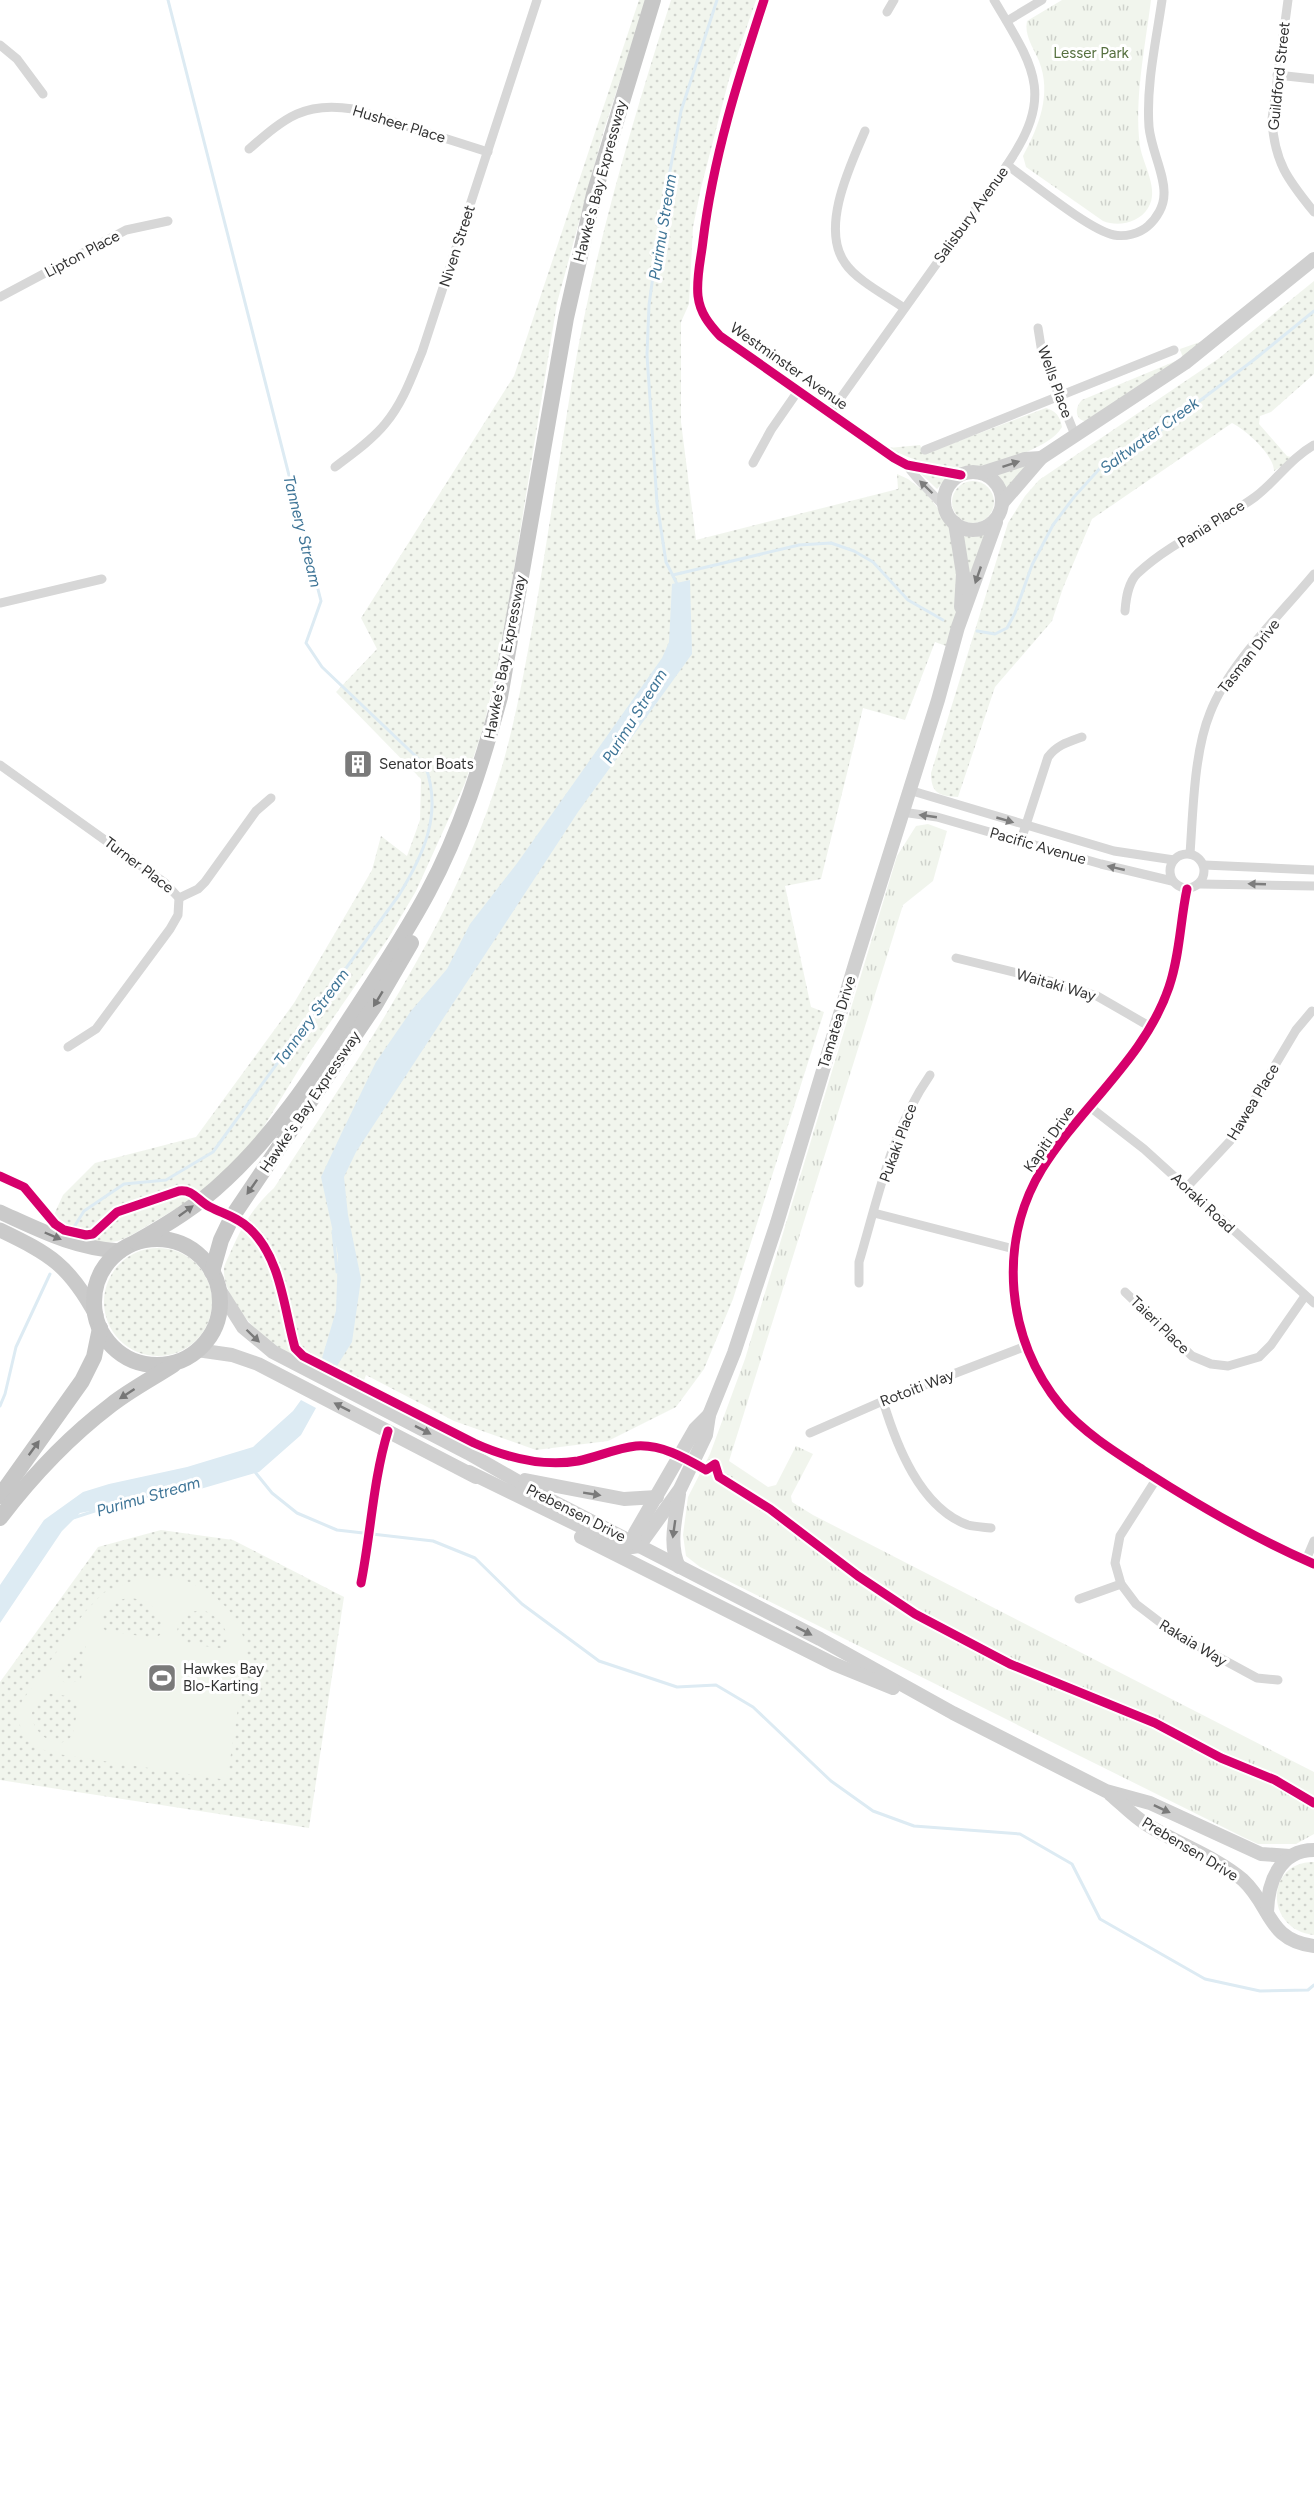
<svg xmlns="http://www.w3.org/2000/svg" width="1314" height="2504" font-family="Figtree,sans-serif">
<defs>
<pattern id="grass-dots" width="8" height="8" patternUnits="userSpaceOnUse" patternTransform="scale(1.5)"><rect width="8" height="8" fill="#f1f5ed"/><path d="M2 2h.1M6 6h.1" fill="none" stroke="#cfd2cc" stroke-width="1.8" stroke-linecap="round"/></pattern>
<pattern id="park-tufts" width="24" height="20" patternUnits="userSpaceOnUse" patternTransform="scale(1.5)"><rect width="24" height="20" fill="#f1f5ed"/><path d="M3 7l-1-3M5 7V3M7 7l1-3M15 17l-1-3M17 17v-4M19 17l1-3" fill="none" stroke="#cfd2cc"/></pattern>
</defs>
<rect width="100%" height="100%" fill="#fff"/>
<g fill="url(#grass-dots)">
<path d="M639,0H646L604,130L557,303L501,650L484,725L465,783L416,891L389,937L309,1053L258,1136L225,1171L189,1201L130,1236L118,1241L104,1243L81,1239L48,1228L63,1195L95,1163L196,1137L294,1003L372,870L381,836L407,856L420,820L421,779L336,692L377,649L361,618L514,376Z"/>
<path d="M671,0H756L729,79L701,188L693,227L689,304L681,322V422L696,540L898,489L897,474L908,479L926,493L944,516L956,540L960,605L949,647L935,642L905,720L863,708L821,879L785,886L811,1007L824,1012L733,1299L704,1369L676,1407L608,1441L536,1450L454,1421L366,1375L360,1391C334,1378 303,1366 279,1349C257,1334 222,1297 224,1268C225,1263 229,1256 231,1251C242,1226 254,1206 274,1188C362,1053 457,919 503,763C518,710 527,656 537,601C549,528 560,455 572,382C594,251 631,126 671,0Z"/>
<path d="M1314,281V374L1271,412L1260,416L1259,424L1287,456L1295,458L1274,471C1274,455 1246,430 1232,423L1092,519L1063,588L1052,621L995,687L958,797C940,796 931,794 931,773L1008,523L1025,496L1039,480L1218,359Z"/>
<path d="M1217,336L1204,350L1091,421C1076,424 1073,409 1082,400L1183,358L1180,349Z"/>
<path d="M1046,408C1056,411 1060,416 1062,427C1055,439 1041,445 1029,451C978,473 938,474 889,448L920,445L924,454Z"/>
<path d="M1028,463L1005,491L998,474Z"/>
<path d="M918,471L946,476L947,478L937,489Z"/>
<circle cx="973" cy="502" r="21"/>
<path d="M962,534L973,537L984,534L987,536L970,575Z"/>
<circle cx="158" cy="1302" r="54"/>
<path d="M161,1530L233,1540L344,1597L309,1828L0,1780V1682L98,1547Z"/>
<path d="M1314,1862V1935C1263,1929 1266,1861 1314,1862Z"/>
</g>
<g fill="url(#park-tufts)">
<path d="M1062,0H1151C1145,48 1134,99 1140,146C1143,165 1160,190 1148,208C1139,223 1118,227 1103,221L1026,167L1023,156C1039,126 1052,94 1039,61C1033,47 1024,35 1027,21Z"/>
<path d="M928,824L947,831L933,881L903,905L729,1461L768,1487L776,1485L796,1446L813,1454L791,1496L792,1502L813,1515L1314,1772V1834L1296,1844H1258L1243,1837L700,1567L686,1556L683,1535L688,1497L710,1454L745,1359L897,856L916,826Z"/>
</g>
<path fill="#f1f5ed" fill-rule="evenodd" d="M167,1576L189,1582L211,1593L228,1609L240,1627L247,1649L227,1780L51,1753L32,1745L23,1733L17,1718L22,1701L84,1613L103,1593L142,1577ZM129,1598C146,1599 158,1607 163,1625L160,1635L155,1638L106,1631L101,1626C100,1610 114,1600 129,1598ZM203,1610C217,1615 226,1627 229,1641L225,1649L184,1643L177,1635C177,1619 188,1611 203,1610ZM84,1645L86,1646L81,1679C73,1684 60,1686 58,1673L77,1648ZM46,1693L67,1696L77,1705C76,1714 76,1731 70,1738C53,1756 10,1716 46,1693Z"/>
<g fill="#ddebf3">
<path d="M690,580L692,654L578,812L356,1152L344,1177L348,1215L361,1279L352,1342L337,1366L322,1358L336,1311L338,1255L321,1177L344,1128L376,1062L411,1011L447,969L470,924L518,862L662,658L669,642L672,584Z"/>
<path d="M301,1400L316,1408L301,1435L259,1472L190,1492L80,1513L62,1531L0,1623V1585L44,1520L83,1492L109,1484L187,1467L253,1447L293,1411Z"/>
</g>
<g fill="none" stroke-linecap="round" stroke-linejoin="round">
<g stroke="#ddebf3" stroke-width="3">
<path d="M673,575L799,545L831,543L854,551L873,562L908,600L943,620"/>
<path d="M678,586L666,562L657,503L647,355L649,305L660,225L681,111L717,0"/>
<path d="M977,631L995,634L1007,628L1015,613L1032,565L1053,525L1074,497L1102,466L1136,449L1255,359L1314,311"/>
<path d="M74,1227L84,1211L124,1184L166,1180L213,1152L399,895C424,854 443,813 425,765L322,667L306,643L321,601L168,0"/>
<path d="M333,1231L337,1272"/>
<path d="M0,1406L5,1394L16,1347L50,1274"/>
<path d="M255,1472L272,1493L297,1513L337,1530L433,1541L475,1558L522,1604L599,1661L677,1687L716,1685L753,1707L831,1781L873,1811L914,1826L1020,1834L1072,1864L1100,1919L1205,1979L1260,1991L1308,1990L1314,1985"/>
<path d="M73,1518L104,1508"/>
</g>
<g stroke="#d7d7d7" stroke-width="9">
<path d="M764,0C738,79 713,158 703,241C701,259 696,278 698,296C700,313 709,324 720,336L894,458L907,465L961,475"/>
<path d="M1288,0L1272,119C1274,162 1288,180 1314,212"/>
<path d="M887,12L894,0"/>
<path d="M1007,21L1042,0"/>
<path d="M0,45L17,59L43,94"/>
<path d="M1277,75L1314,79"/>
<path d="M865,131C850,166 820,228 845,263C856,280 887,296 904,308"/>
<path d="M249,149C285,118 304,101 353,109L488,152"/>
<path d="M1007,165C1030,181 1089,230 1114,235C1125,237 1139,234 1148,226C1157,218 1164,206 1164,194C1165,175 1151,149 1149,127C1146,85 1156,42 1162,0"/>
<path d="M0,297L126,230L168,221"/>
<path d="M1038,328L1042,353L1075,435"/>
<path d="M830,413L1007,165C1056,94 1033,66 994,0"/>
<path d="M925,450L1174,350"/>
<path d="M753,463L771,430L798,391"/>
<path d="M907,465C917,481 933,493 945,508"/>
<path d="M335,467C352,454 371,441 385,424C403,403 412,376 422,352L537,0"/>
<path d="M0,603L102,579"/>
<path d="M1125,611C1126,598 1128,582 1138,573C1172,541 1218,524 1255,497C1276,481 1291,458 1314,445"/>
<path d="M0,765L165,883L179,898L178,915L170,929L96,1029L68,1047"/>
<path d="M909,790L1114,851L1174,860"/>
<path d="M902,812L937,817L1101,864L1172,881"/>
<path d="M1021,840L1048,757C1057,745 1068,742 1082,737"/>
<circle cx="1187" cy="871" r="17"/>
<path d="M1190,854C1193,812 1194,752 1210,713C1229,664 1280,615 1314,574"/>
<path d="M1204,865L1314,870"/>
<path d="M1200,884L1314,886"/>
<path d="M1187,889C1180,922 1180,955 1169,987C1145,1058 1081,1106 1042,1169C997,1243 1006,1340 1061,1406C1083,1432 1115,1452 1143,1470C1199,1506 1254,1538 1314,1564"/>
<path d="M179,898L198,889L205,882L256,811L271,798"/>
<path d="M956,958L1050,981L1097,996L1149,1026"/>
<path d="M1090,1107L1144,1149L1314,1303"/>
<path d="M1187,1187L1230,1141L1296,1030L1312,1011"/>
<path d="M874,1213L1014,1249"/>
<path d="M859,1283V1262C878,1198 891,1131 930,1075"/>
<path d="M1125,1292L1192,1356L1211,1364L1228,1366L1259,1357L1271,1345L1305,1296"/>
<path d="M883,1401C896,1444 920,1508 968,1525C975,1527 984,1527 991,1528"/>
<path d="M810,1433L883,1401L1026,1346"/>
<path d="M1157,1478L1120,1536L1115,1563L1121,1584L1136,1604L1174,1633L1257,1678L1278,1680"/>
<path d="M1306,1560L1314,1541"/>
<path d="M1079,1599L1121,1584"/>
</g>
<g stroke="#d0d0d0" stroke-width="14">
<circle cx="973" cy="501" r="29"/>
<path d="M982,473L1025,459L1041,458"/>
<path d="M1003,502L1041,458L1185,363L1314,259"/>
<path d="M955,523L963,574L961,607"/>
<path d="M219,1289L243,1327L273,1352L468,1453L552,1501L820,1639L953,1713L1106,1791L1150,1803L1261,1854L1290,1856"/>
<path d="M197,1350L232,1355L258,1364L476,1477"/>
<path d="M469,1472L625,1548L639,1546L680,1489L706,1435L709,1415L734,1353L777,1223L856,961L938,700L958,627L996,522"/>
<path d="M525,1480L624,1499L657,1497"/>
<path d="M581,1537L834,1664L893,1688"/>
<path d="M634,1543L635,1533L695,1429L709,1415"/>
<path d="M679,1567C668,1544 676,1518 679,1494"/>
<path d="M1110,1794C1122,1804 1133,1816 1146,1824C1177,1844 1215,1856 1243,1880C1272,1907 1267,1940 1314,1946"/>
<path d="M1267,1912C1268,1883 1279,1850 1314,1850"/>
</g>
<g stroke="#cacaca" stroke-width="15">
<path d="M0,1212C42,1231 74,1248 120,1251"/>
<path d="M0,1230C50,1254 69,1265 96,1315"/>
</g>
<g stroke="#c7c7c7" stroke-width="16">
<circle cx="157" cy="1302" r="63"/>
<path d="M136,1242C168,1224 199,1205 225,1180C272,1137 313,1077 347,1023C375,980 404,937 428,892C461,831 482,763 500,697L566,318L594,194L653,0"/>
<path d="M212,1272L221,1240L232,1217L375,1005L411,943"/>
<path d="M0,1496L82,1381L94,1357L100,1328"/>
<path d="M0,1518C32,1476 69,1437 111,1405C130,1390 153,1378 173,1365"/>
</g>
<g stroke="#fff" stroke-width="13">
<g id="cycleway">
<path d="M764,0C738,79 713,158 703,241C701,259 696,278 698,296C700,313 709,324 720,336L894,458L907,465L961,475"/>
<path d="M1187,889C1180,922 1180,955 1169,987C1145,1058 1081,1106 1042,1169C997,1243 1006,1340 1061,1406C1083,1432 1115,1452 1143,1470C1199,1506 1254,1538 1314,1564"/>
<path d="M0,1176L24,1187L55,1224L64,1230L86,1235L93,1234L117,1212L179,1191C193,1189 198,1201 210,1207C224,1214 239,1218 250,1229C281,1258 284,1309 295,1348L303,1356L474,1443C505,1457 543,1467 578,1461C597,1457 617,1448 636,1446C661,1444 685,1458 706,1470L715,1464L719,1477L770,1509L858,1576L915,1614L1010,1664L1155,1723L1221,1758L1275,1780L1314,1803"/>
<path d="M361,1583C371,1533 373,1480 388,1431"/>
</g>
</g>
<use href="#cycleway" stroke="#d6006c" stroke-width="9"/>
</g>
<defs><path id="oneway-solid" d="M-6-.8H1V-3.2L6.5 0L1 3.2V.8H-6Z" transform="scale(1.5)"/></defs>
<g fill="#7a7a7a">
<use href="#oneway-solid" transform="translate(1011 464) rotate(-18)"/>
<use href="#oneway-solid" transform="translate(978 575) rotate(109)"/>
<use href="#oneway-solid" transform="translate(253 1336) rotate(44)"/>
<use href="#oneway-solid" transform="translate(342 1407) rotate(-153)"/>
<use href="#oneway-solid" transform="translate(423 1430) rotate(27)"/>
<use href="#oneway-solid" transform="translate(592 1494) rotate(9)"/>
<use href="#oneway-solid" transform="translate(674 1529) rotate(98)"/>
<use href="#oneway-solid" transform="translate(804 1631) rotate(27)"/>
<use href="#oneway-solid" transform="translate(1162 1809) rotate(25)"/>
</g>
<g fill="#7d7d7d">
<use href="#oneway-solid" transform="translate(926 487) rotate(-136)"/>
<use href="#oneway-solid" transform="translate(928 816) rotate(-172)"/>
<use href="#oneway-solid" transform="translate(1005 820) rotate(16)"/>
<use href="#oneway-solid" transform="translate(1116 868) rotate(-167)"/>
<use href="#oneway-solid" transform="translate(1257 884) rotate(-178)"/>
</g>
<g fill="#767676">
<use href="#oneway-solid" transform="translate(378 999) rotate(121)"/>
<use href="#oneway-solid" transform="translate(252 1187) rotate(125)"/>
<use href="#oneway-solid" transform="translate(186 1211) rotate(-36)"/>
<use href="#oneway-solid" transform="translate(127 1394) rotate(147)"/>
<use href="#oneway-solid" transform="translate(34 1448) rotate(-54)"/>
</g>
<use fill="#777" href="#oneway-solid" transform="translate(53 1236) rotate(23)"/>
<defs>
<g id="building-square" transform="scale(1.5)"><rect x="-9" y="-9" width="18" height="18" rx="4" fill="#7a7a7a" stroke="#fff"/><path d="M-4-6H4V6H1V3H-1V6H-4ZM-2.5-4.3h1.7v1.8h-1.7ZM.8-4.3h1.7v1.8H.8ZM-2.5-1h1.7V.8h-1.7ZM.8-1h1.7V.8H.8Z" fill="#fff"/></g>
<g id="stadium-square" transform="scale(1.5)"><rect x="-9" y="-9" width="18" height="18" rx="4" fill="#7a7a7a" stroke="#fff"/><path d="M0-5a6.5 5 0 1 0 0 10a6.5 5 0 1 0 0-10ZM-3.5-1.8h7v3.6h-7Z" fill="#fff"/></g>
</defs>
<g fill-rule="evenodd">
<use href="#building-square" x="358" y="764"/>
<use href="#stadium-square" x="162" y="1678"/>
</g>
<g text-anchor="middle" stroke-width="6" stroke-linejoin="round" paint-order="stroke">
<g font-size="15" fill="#56703f" stroke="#fff">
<text x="1091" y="58">Lesser Park</text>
</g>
<g font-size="15" fill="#333" stroke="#fff">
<text transform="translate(1279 76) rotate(-84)" y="5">Guildford Street</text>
<text transform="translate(399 124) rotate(17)" y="5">Husheer Place</text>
<text transform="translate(600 181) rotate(-75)" y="5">Hawke's Bay Expressway</text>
<text transform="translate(971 215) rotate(-54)" y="5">Salisbury Avenue</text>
<text transform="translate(457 246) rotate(-72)" y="5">Niven Street</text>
<text transform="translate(82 254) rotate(-28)" y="5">Lipton Place</text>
<text transform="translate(789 366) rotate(35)" y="5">Westminster Avenue</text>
<text transform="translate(1055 382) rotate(70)" y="5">Wells Place</text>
<text transform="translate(1211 524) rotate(-32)" y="5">Pania Place</text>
<text transform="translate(1249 656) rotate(-52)" y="5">Tasman Drive</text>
<text transform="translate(505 657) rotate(-79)" y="5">Hawke's Bay Expressway</text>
<text transform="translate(1038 846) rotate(16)" y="5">Pacific Avenue</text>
<text transform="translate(139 865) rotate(37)" y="5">Turner Place</text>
<text transform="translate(1056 985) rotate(16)" y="5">Waitaki Way</text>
<text transform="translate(837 1022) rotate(-73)" y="5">Tamatea Drive</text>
<text transform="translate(310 1102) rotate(-56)" y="5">Hawke's Bay Expressway</text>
<text transform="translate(1253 1102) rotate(-59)" y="5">Hawea Place</text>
<text transform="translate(1049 1139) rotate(-55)" y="5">Kapiti Drive</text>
<text transform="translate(898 1143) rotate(-70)" y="5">Pukaki Place</text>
<text transform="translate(1203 1203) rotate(43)" y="5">Aoraki Road</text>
<text transform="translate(1160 1325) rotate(44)" y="5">Taieri Place</text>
<text transform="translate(917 1388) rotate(-21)" y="5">Rotoiti Way</text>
<text transform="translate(576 1513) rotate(27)" y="5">Prebensen Drive</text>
<text transform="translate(1193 1643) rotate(31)" y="5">Rakaia Way</text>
<text transform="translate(1190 1849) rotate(31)" y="5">Prebensen Drive</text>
</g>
<g font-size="15" fill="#333" stroke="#fff" text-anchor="start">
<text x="379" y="769">Senator Boats</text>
<text x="183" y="1674">Hawkes Bay<tspan x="183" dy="17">Blo-Karting</tspan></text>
</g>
<g font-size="16" font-style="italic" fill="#3f7597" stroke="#fff">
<text transform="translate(662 227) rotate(-81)" y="6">Purimu Stream</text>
<text transform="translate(1149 435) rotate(-36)" y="6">Saltwater Creek</text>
<text transform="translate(303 531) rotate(76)" y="6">Tannery Stream</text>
<text transform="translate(634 716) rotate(-58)" y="6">Purimu Stream</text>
<text transform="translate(311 1017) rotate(-54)" y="6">Tannery Stream</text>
<text transform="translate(148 1496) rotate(-16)" y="6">Purimu Stream</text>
</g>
</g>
</svg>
